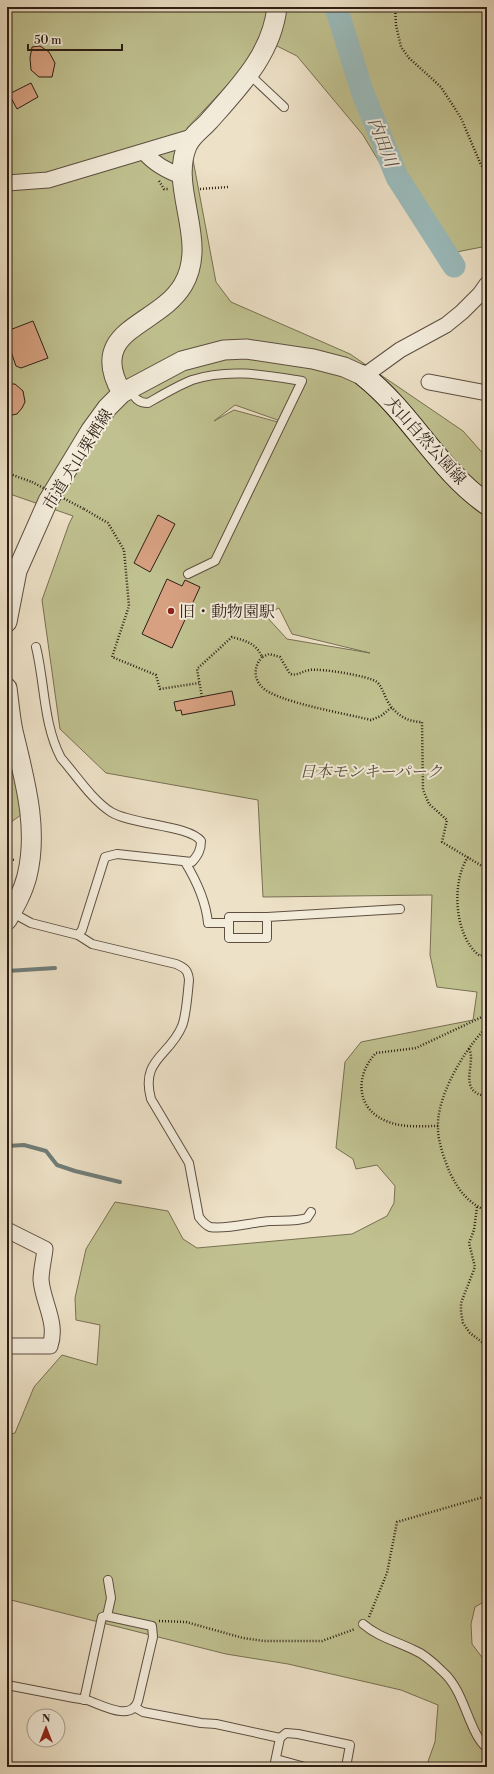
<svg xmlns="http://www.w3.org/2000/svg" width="494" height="1774" font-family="'Libre Bodoni','Noto Serif JP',serif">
<rect width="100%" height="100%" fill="#ede1c7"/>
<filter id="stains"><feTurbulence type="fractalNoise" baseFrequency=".005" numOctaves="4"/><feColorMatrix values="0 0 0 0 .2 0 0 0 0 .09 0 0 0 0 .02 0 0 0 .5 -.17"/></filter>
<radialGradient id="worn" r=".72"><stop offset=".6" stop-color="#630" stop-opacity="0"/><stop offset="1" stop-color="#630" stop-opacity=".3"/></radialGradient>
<g fill="#c0c190" stroke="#777052" fill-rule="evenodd">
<path d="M7,7H487V242L482,247L436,256L363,135L297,56L275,45H265L187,128L216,282L231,302L350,354L463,431L487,458V1600L475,1607L471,1624L472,1644L487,1664V1767H426L435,1742L438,1705L401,1690L288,1664L226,1654L7,1599V1435L15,1433L34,1387L62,1355L97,1365L100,1325L76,1320L75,1298L86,1249L115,1202L168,1211L183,1239L197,1248L352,1234L387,1216L394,1203L395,1186L377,1165L356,1169L353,1159L336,1148L345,1062L361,1042L473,1020L477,992L437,987L430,955L432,895L263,897L258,800L106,773L60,729L42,600L69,524L73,516L7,493ZM235,405L286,423L285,424L234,410L214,421ZM279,608L292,634L370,653L287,639L265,615Z"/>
<path d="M7,730L25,812L7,825Z"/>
</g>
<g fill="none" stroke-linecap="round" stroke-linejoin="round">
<g stroke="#6f7d79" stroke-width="4">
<path d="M7,971L55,968"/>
<path d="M7,1146L24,1145L46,1151L57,1165L75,1171L120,1182"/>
</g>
<path stroke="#9bbcbd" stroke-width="23" d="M336,7L362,91L397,177L454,266"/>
</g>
<g fill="#d7a181" stroke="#2e1e14">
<path d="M40,46L49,52L55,63L52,77H39L31,70L30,58L32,47Z"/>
<path d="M31,83L38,97L17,109L9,94Z"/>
<path d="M33,321L48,358L21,368L16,366L7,340V331Z"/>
<path d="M7,384H15L23,391L25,402L22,408L17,414L7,416Z"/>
<path d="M158,515L175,524L150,572L134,563Z"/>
<path d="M167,579L182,586L185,580L200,587L172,648L142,634Z"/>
<path d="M232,691L235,705L182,715L181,710L176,711L174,702Z"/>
</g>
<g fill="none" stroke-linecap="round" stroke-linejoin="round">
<g stroke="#5e4f41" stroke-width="10">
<g id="service">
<path d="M250,75L284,107"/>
<path d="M129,389C135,398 138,403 148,403C162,395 177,386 192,380C229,368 265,375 302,381L215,561L188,574"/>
<path d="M36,647C45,683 43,724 61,758C76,775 92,800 111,812C132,825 189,825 201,841C201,850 198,855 192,862L117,854L105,857L82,930L78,935"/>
<path d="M185,862C196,880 206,902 208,923H229V938H267V917L400,909"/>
<path d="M11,912L31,923L78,935L92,944L176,964C185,968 188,970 189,980C188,991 186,1017 182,1026C170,1056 140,1059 151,1099L189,1163L199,1217C202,1221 205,1225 210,1227C226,1230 253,1222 270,1221C282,1220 295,1222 307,1218L311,1212"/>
<path d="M229,923V917H267"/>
<path d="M107,1616L111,1598L108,1580"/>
<path d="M363,1624C378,1637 396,1641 414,1650C424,1654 435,1664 443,1672C465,1691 469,1734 487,1748"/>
<path d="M7,1685L74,1698L87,1700C102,1705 131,1722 138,1701L153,1637L152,1626L106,1616L102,1617L84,1700"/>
<path d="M136,1708L143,1712L201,1723L216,1724L280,1738L274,1767"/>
<path d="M280,1738L286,1733L298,1734L350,1745L346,1767"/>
<path d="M276,1759L305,1767"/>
</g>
</g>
<g stroke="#5e4f41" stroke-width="17">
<g id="minor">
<path d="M144,152C154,164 169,172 184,177"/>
<path d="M7,183L48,180L192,137"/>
<path d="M364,376L400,350L446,325L462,312L480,294L487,284"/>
<path d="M429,382L487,393"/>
<path d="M7,1230L45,1249C44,1259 41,1270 41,1280C43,1303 58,1323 50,1346H7"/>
</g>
</g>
<g stroke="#5e4f41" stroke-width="21">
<g id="tertiary">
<path d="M122,393C85,329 158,327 183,285C209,241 169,189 187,146C192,135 201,130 209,121C239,87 272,54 277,7"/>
<path d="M7,622L17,571L48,501L91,430L107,408L122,393L182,361L224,350L246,349L313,359L344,367L364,376"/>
<path d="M7,688C9,702 10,717 13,731C24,778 39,827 27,876C23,892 15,906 7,920"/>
</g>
</g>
<g stroke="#2e1e14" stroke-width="23">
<path id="secondary" d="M364,376C411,413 438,470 487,504"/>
</g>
<g stroke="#2e1e14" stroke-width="2.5" stroke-dasharray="1 2" stroke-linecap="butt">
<path d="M395,7L396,25L401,47L409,58L441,87L461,118L481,165L487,172"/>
<path d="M159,181L164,189H169"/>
<path d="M200,189L228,187"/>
<path d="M7,473L32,482"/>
<path d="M84,509L108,523L124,550L129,606L112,657L156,675L160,689L199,683"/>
<path d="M262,657C254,666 253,678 262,687C276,702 348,714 371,720L381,716L392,707"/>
<path d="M202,697L197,669L232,637C246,641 256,643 262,657L269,654L280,657L290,674C298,676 302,671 310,670C320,668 369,676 377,682C382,687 383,692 386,698C393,713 406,722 422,722L423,790L429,804L447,820L442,842L487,869"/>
<path d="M468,857C451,882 454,937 480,956L487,953"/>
<path d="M7,859L15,860"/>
<path d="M487,1009L484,1016L487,1017"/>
<path d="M482,1032C462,1054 436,1098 438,1129C438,1142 445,1161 450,1173C459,1191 468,1203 487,1211"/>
<path d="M469,1049C477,1062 456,1093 487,1096"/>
<path d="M438,1126C422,1126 404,1128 389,1122C356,1111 354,1076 376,1053L416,1048L484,1016"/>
<path d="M477,1207L474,1230L469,1243L475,1267L461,1303V1312L463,1323L470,1333L487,1346"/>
<path d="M487,1415V1416"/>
<path d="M369,1617L387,1573L397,1522L487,1496"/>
<path d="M159,1621L186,1622L243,1638L264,1641H322L355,1629"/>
</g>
<use href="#service" stroke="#f3ecdb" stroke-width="8"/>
<use href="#minor" stroke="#f3ecdb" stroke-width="15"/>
<use href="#tertiary" stroke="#f3ecdb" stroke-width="19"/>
<use href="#secondary" stroke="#f3ecdb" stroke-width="21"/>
<path stroke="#2e1e14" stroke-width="2.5" stroke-dasharray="1 2" stroke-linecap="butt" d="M32,482L84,509"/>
</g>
<circle fill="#8f2418" stroke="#f3ecdb" stroke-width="1.5" cx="171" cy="611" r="4"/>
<g text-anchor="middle" stroke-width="4" stroke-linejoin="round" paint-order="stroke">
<g font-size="16" fill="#2e1e14" stroke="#f3ecdb">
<text transform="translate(426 440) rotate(48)" y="6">犬山自然公園線</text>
<text transform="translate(77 459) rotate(-58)" y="6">市道 犬山栗栖線</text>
</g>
<g font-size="16" fill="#2e1e14" stroke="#f3ecdb" text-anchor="start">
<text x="179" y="617">旧・動物園駅</text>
</g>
<g font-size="16" font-style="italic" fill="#5a4f39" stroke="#f3ecdb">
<text x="371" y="777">日本モンキーパーク</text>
</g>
<g font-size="17" font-style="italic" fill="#4f4d47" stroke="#f3ecdb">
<text transform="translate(383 142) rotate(68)" y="6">内田川</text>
</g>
</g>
<rect width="494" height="1774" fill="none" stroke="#ede1c7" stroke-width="24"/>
<rect x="8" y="8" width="478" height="1758" fill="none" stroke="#2e1e14" stroke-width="2"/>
<rect x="12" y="12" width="470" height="1750" fill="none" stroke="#2e1e14"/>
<g transform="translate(46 1728)"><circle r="19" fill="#f3ecdb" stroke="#a49a8b"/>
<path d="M0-3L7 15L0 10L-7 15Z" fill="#8f2418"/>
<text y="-6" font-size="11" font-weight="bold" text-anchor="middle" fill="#2e1e14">N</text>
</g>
<path d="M28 44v6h94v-6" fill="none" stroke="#2e1e14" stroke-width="2"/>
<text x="34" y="44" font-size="12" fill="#2e1e14" stroke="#f3ecdb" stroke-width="3" paint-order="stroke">50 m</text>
<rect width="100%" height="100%" filter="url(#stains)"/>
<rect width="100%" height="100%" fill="url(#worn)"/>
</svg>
